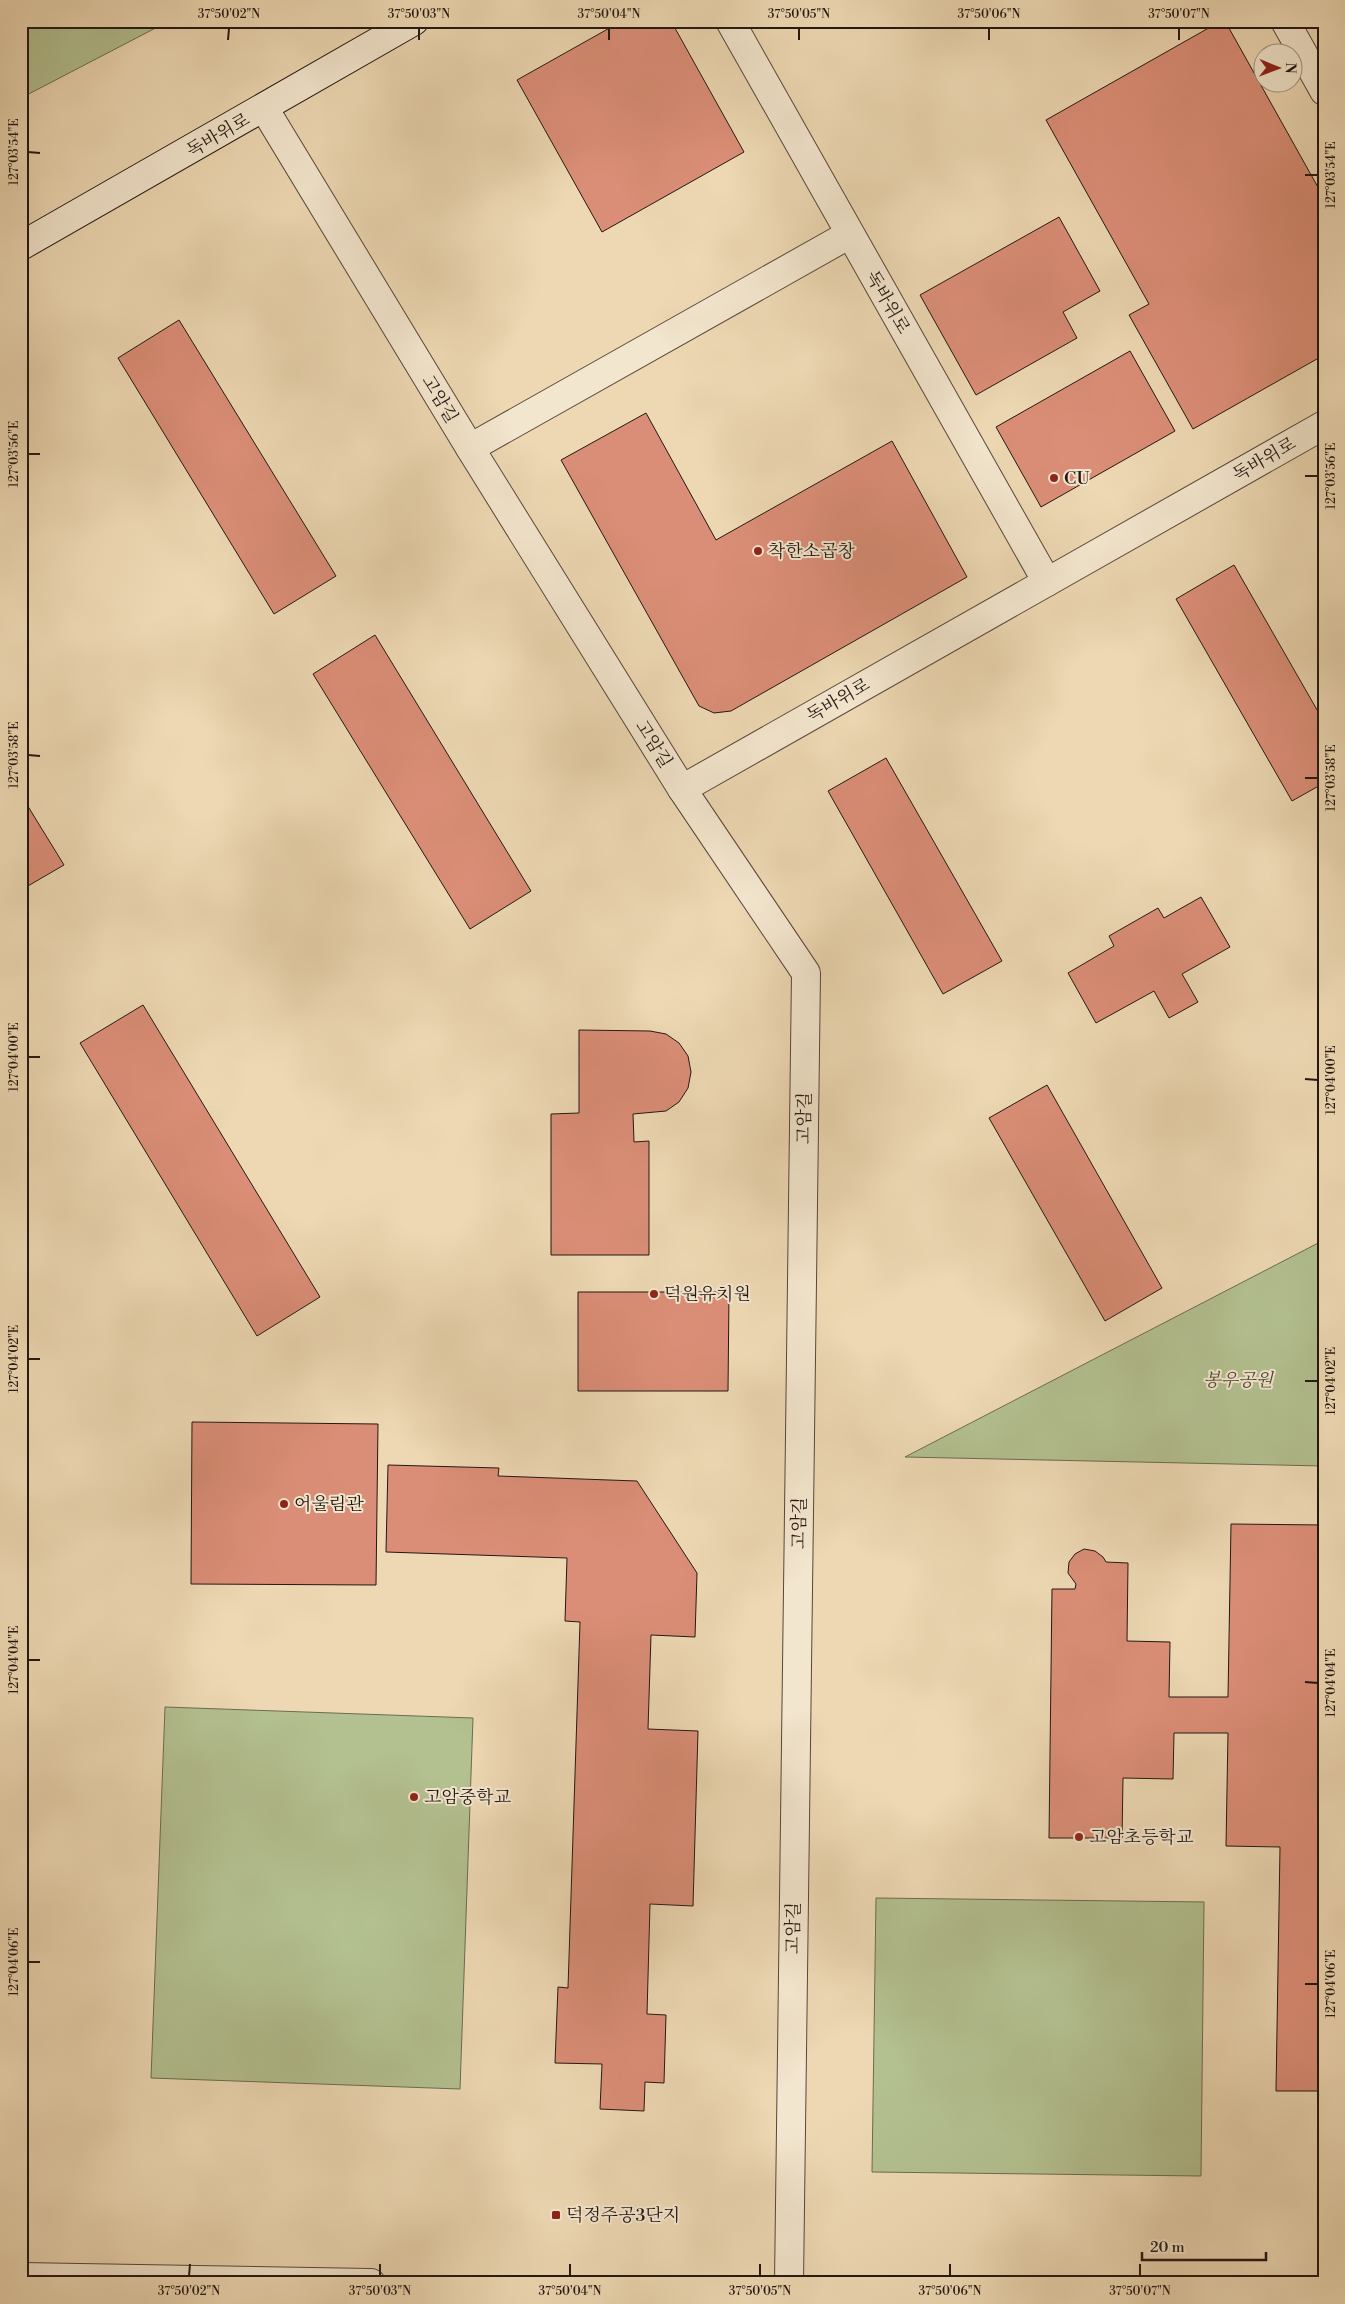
<svg xmlns="http://www.w3.org/2000/svg" width="1345" height="2304" font-family="'Libre Bodoni','Noto Serif KR',serif">
<rect width="100%" height="100%" fill="#edd8b3"/>
<filter id="stains"><feTurbulence type="fractalNoise" baseFrequency=".004" numOctaves="4"/><feColorMatrix values="0 0 0 0 .2 0 0 0 0 .09 0 0 0 0 .02 0 0 0 .5 -.17"/></filter>
<radialGradient id="worn" r=".72"><stop offset=".6" stop-color="#630" stop-opacity="0"/><stop offset="1" stop-color="#630" stop-opacity=".3"/></radialGradient>
<g fill="#b3c090" stroke="#6b6c51">
<path d="M21,21H169L21,98Z"/>
<path d="M1324,1240V1466L905,1457Z"/>
<path d="M165,1707L473,1718L460,2089L151,2078Z"/>
<path d="M876,1898L1204,1902L1201,2176L872,2172Z"/>
</g>
<g fill="#db8e77" stroke="#231712">
<path d="M622,21H671L744,152L602,232L517,80Z"/>
<path d="M1221,21H1225L1324,198V355L1193,429L1129,315L1149,304L1046,120Z"/>
<path d="M1059,217L1100,291L1063,312L1077,338L976,395L920,295Z"/>
<path d="M179,320L336,576L274,614L118,358Z"/>
<path d="M1130,351L1175,431L1041,507L996,427Z"/>
<path d="M646,413L716,540L892,441L967,577L731,711L714,713L699,706L561,460Z"/>
<path d="M1234,565L1324,722V783L1292,801L1176,599Z"/>
<path d="M375,635L531,891L470,929L313,674Z"/>
<path d="M886,758L1002,961L943,994L828,791Z"/>
<path d="M21,795L64,865L21,890Z"/>
<path d="M1201,897L1230,947L1182,974L1198,1002L1169,1018L1154,991L1096,1023L1068,973L1114,946L1109,936L1158,908L1164,918Z"/>
<path d="M143,1005L320,1297L257,1336L80,1043Z"/>
<path d="M579,1030L650,1031L666,1034L679,1043L688,1056L691,1072L688,1088L679,1102L666,1111L633,1114L634,1142L649,1141V1255H551V1114L579,1113Z"/>
<path d="M1047,1085L1162,1288L1105,1321L989,1118Z"/>
<path d="M578,1292H729L728,1391H578Z"/>
<path d="M192,1422L378,1424L376,1585L191,1584Z"/>
<path d="M388,1465L499,1468L498,1476L637,1481L697,1573L695,1637L651,1635L648,1729L698,1731L693,1906L650,1904L647,2014L666,2015L664,2083L645,2082L644,2111L600,2109L602,2064L555,2063L558,1987L568,1988L580,1622L565,1621L567,1558L386,1552Z"/>
<path d="M1231,1524L1324,1525V2091H1276L1280,1847L1226,1846L1228,1733H1174L1173,1779L1123,1778L1122,1838H1049L1052,1589H1075L1076,1584L1068,1573L1069,1562L1075,1554L1084,1549L1095,1551L1103,1557L1106,1562L1128,1563L1127,1641L1170,1642L1169,1697H1228Z"/>
</g>
<g fill="none" stroke-linecap="round" stroke-linejoin="round">
<g stroke="#56473a" stroke-width="30">
<g id="street">
<path d="M730,21L1047,582"/>
<path d="M1285,21L1324,91"/>
<path d="M264,108L470,448L682,789L806,973L789,2283"/>
<path d="M470,448L850,234"/>
<path d="M682,789L1324,425"/>
<path d="M21,2277L371,2283"/>
</g>
</g>
<g stroke="#231712" stroke-width="30">
<path id="secondary" d="M21,246L414,21"/>
</g>
<use href="#street" stroke="#f3e6ce" stroke-width="28"/>
<use href="#secondary" stroke="#f3e6ce" stroke-width="28"/>
</g>
<path fill="none" stroke="#231712" stroke-width="2" d="M228,40L229,28M419,40V28M609,40V28M799,40V28M989,40V28M1179,40V28M28,152L40,153M1305,175H1318M28,454H40M1305,476H1318M28,755L40,756M1305,778H1318M28,1057H40M1305,1079L1318,1080M28,1359H40M1305,1381H1318M28,1660H40M1305,1682L1318,1683M28,1962H40M1305,1984H1318M189,2276L190,2264M380,2276V2264M570,2276V2264M760,2276V2264M950,2276V2264M1140,2276V2264"/>
<g fill="#8f2418" stroke="#f3e6ce" stroke-width="2">
<circle cx="1054" cy="478" r="5"/>
<circle cx="758" cy="551" r="5"/>
<circle cx="654" cy="1294" r="5"/>
<circle cx="284" cy="1504" r="5"/>
<circle cx="414" cy="1797" r="5"/>
<circle cx="1079" cy="1837" r="5"/>
<rect x="551" y="2210" width="10" height="10" rx="2.5"/>
</g>
<g text-anchor="middle" stroke-width="4" stroke-linejoin="round" paint-order="stroke">
<g font-size="18" fill="#231712" stroke="#f3e6ce">
<text transform="translate(218 135) rotate(-30)" y="6">독바위로</text>
<text transform="translate(888 302) rotate(60)" y="6">독바위로</text>
<text transform="translate(440 399) rotate(59)" y="6">고암길</text>
<text transform="translate(1264 459) rotate(-30)" y="6">독바위로</text>
<text transform="translate(838 700) rotate(-30)" y="6">독바위로</text>
<text transform="translate(654 744) rotate(58)" y="6">고암길</text>
<text transform="translate(804 1118) rotate(-89)" y="6">고암길</text>
<text transform="translate(799 1523) rotate(-89)" y="6">고암길</text>
<text transform="translate(793 1928) rotate(-89)" y="6">고암길</text>
</g>
<g font-size="18" fill="#231712" stroke="#f3e6ce" text-anchor="start">
<text x="1064" y="484">CU</text>
<text x="768" y="557">착한소곱창</text>
<text x="664" y="1300">덕원유치원</text>
<text x="294" y="1510">어울림관</text>
<text x="424" y="1803">고암중학교</text>
<text x="1089" y="1843">고암초등학교</text>
<text x="566" y="2221">덕정주공3단지</text>
</g>
<g font-size="18" font-style="italic" fill="#4e4a38" stroke="#f3e6ce">
<text x="1238" y="1386">봉우공원</text>
</g>
</g>
<rect width="1345" height="2304" fill="none" stroke="#edd8b3" stroke-width="55"/>
<g transform="translate(1278 68) rotate(91)"><circle r="24" fill="#f3e6ce" stroke="#a09383"/>
<path d="M0-4L9 19L0 12L-9 19Z" fill="#8f2418"/>
<text y="-8" font-size="14" font-weight="bold" text-anchor="middle" fill="#231712">N</text>
</g>
<path d="M1142 2252v8h124v-8" fill="none" stroke="#231712" stroke-width="2.5"/>
<text x="1150" y="2252" font-size="15" fill="#231712" stroke="#f3e6ce" stroke-width="4" paint-order="stroke">20 m</text>
<rect x="28" y="28" width="1290" height="2248" fill="none" stroke="#231712" stroke-width="2"/>
<g font-size="12" text-anchor="middle" fill="#231712">
<text x="229" y="18">37°50'02"N</text>
<text x="419" y="18">37°50'03"N</text>
<text x="609" y="18">37°50'04"N</text>
<text x="799" y="18">37°50'05"N</text>
<text x="989" y="18">37°50'06"N</text>
<text x="1179" y="18">37°50'07"N</text>
<text transform="translate(14 152) rotate(-90)" y="4">127°03'54"E</text>
<text transform="translate(1331 175) rotate(-90)" y="4">127°03'54"E</text>
<text transform="translate(14 454) rotate(-90)" y="4">127°03'56"E</text>
<text transform="translate(1331 476) rotate(-90)" y="4">127°03'56"E</text>
<text transform="translate(14 755) rotate(-90)" y="4">127°03'58"E</text>
<text transform="translate(1331 778) rotate(-90)" y="4">127°03'58"E</text>
<text transform="translate(14 1057) rotate(-90)" y="4">127°04'00"E</text>
<text transform="translate(1331 1080) rotate(-90)" y="4">127°04'00"E</text>
<text transform="translate(14 1359) rotate(-90)" y="4">127°04'02"E</text>
<text transform="translate(1331 1381) rotate(-90)" y="4">127°04'02"E</text>
<text transform="translate(14 1660) rotate(-90)" y="4">127°04'04"E</text>
<text transform="translate(1331 1683) rotate(-90)" y="4">127°04'04"E</text>
<text transform="translate(14 1962) rotate(-90)" y="4">127°04'06"E</text>
<text transform="translate(1331 1984) rotate(-90)" y="4">127°04'06"E</text>
<text x="189" y="2295">37°50'02"N</text>
<text x="380" y="2295">37°50'03"N</text>
<text x="570" y="2295">37°50'04"N</text>
<text x="760" y="2295">37°50'05"N</text>
<text x="950" y="2295">37°50'06"N</text>
<text x="1140" y="2295">37°50'07"N</text>
</g>
<rect width="100%" height="100%" filter="url(#stains)"/>
<rect width="100%" height="100%" fill="url(#worn)"/>
</svg>
